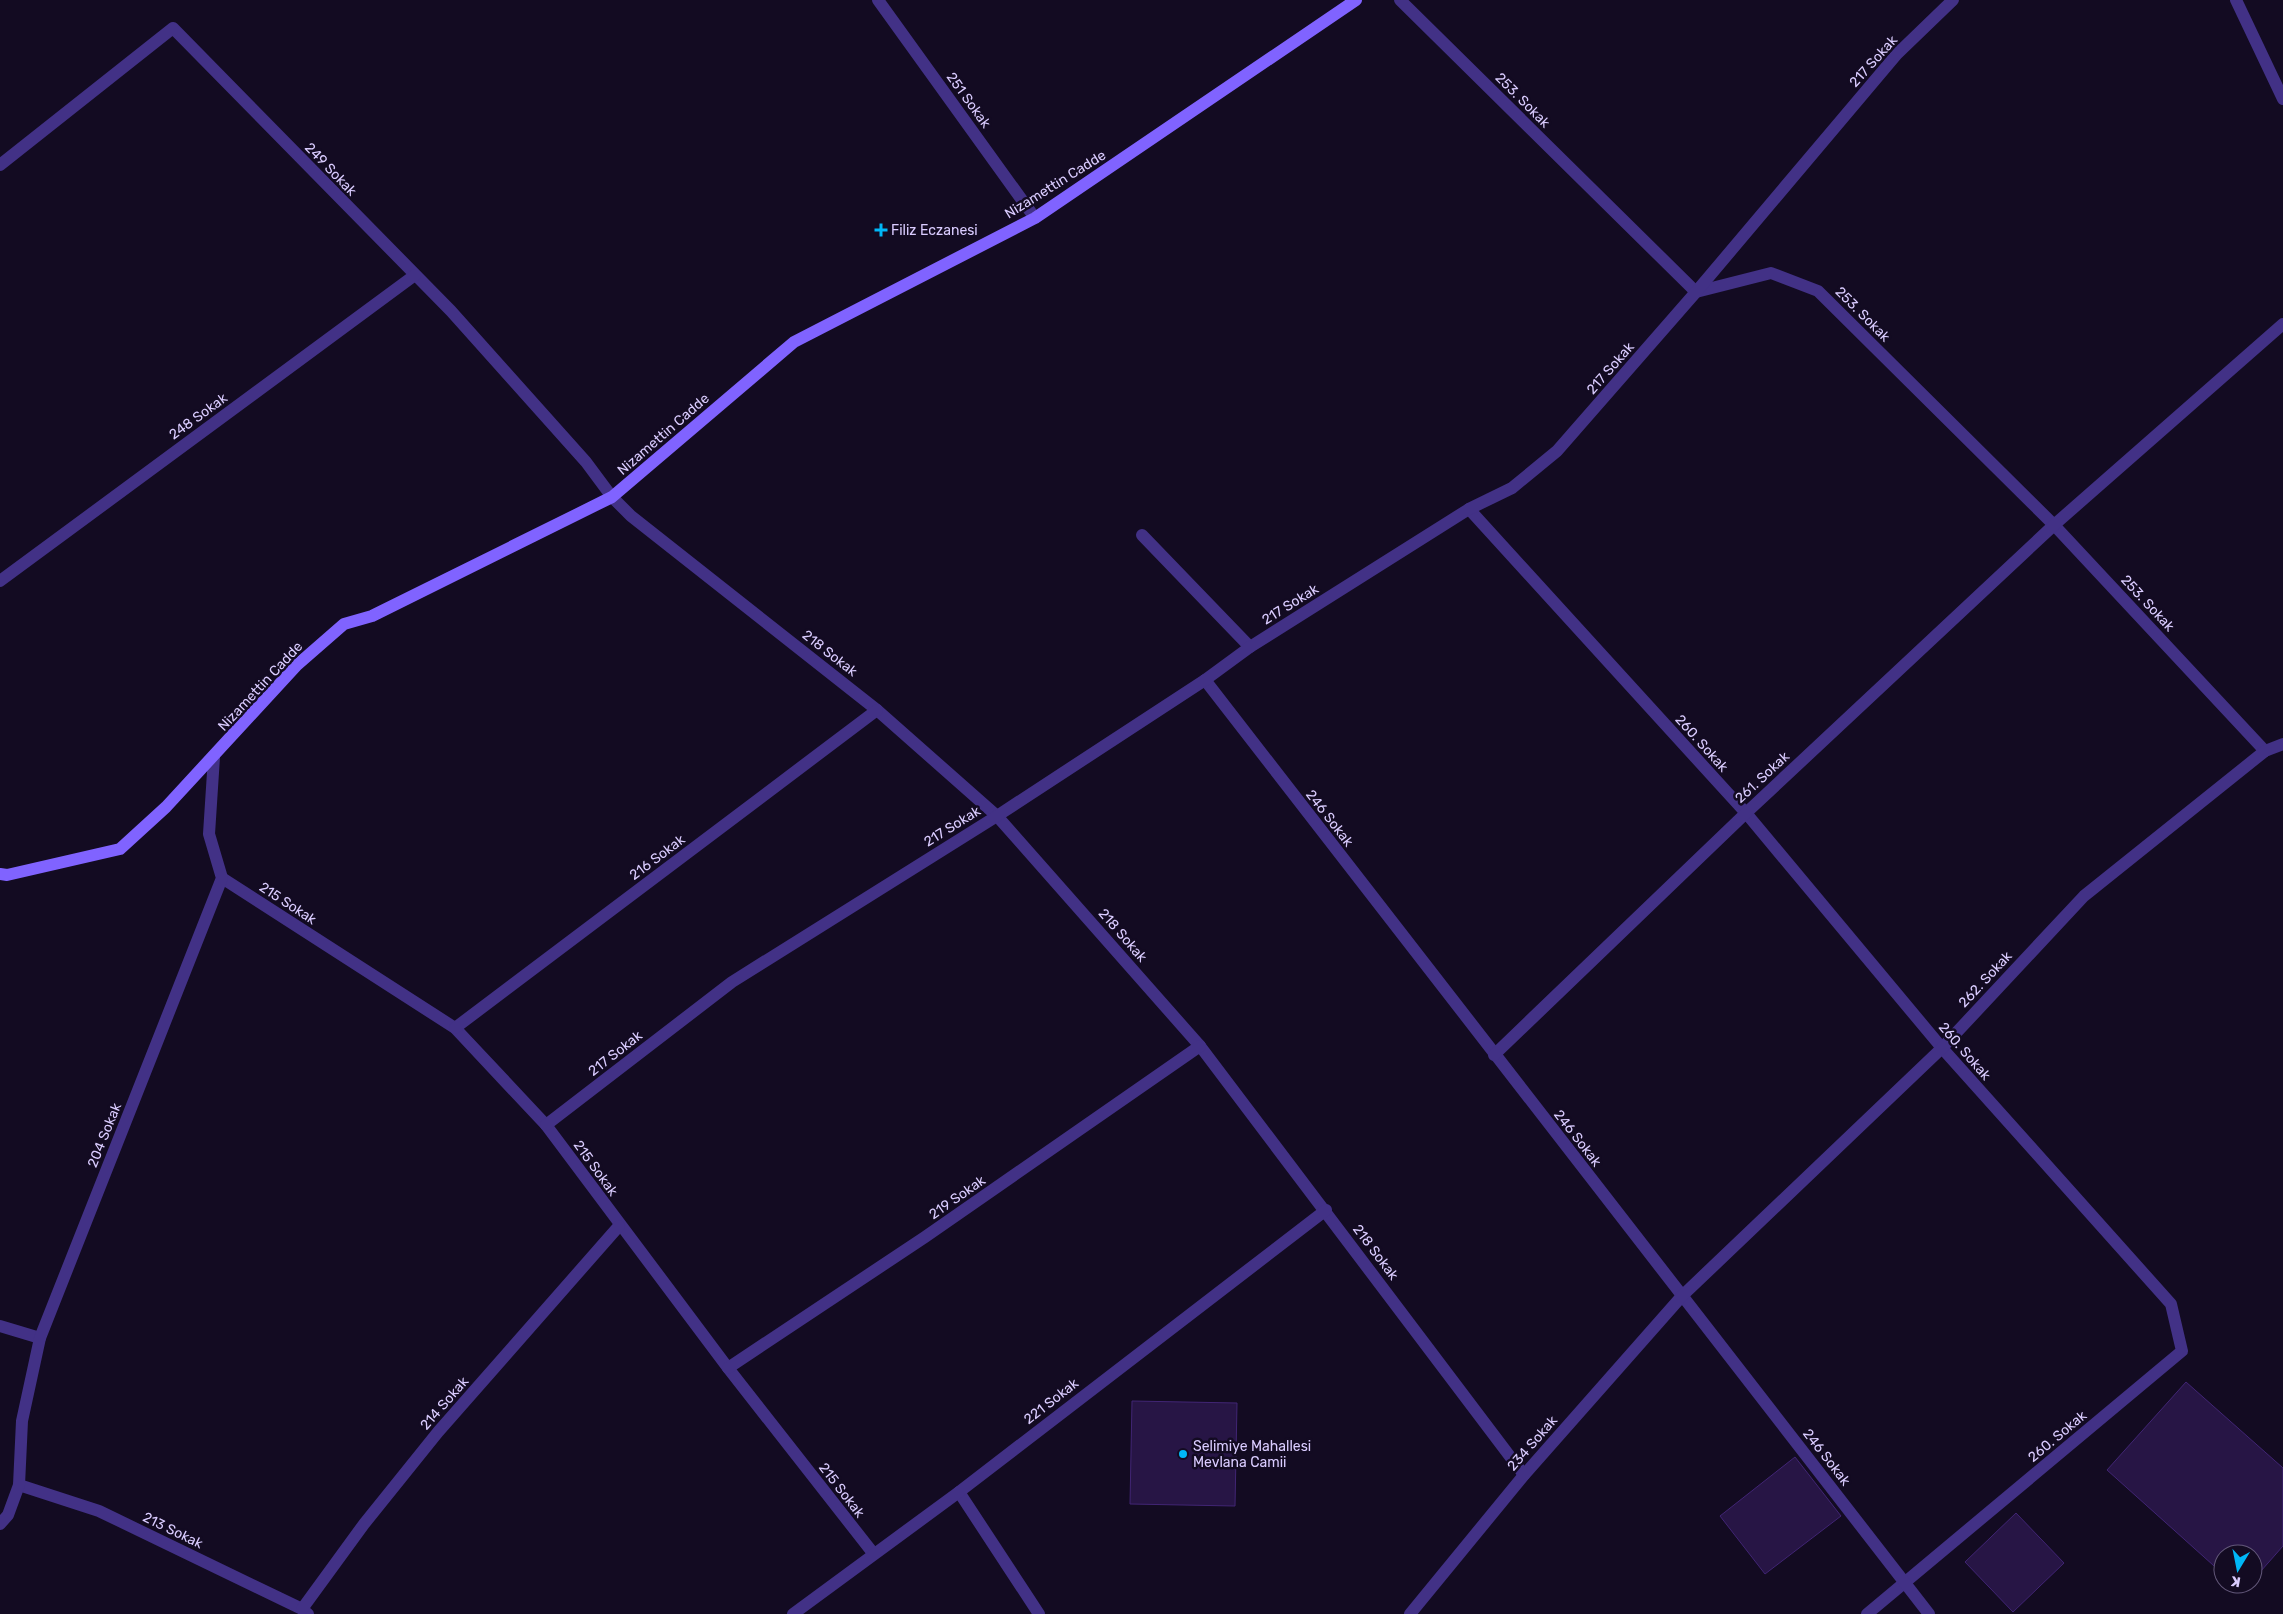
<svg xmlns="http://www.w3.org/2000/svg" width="2283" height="1614" font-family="Rubik,sans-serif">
<rect width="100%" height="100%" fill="#130b22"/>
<g fill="#271545" stroke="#412574">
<path d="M2186,1382L2283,1468V1546L2253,1580V1554H2223V1574L2107,1470Z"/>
<path d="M1132,1401L1237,1403L1235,1506L1130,1504Z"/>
<path d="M1795,1457L1841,1516L1765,1574L1720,1516Z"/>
<path d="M2016,1513L2064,1563L2013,1612L1965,1562Z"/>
<path d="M2235,1584H2249L2243,1591Z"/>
</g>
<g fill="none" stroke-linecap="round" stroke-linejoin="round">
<g stroke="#423186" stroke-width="12">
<path d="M878,0L1035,218"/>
<path d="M1400,0L1696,292L1771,273L1818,291L2054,525L2265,751"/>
<path d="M2236,0L2283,99"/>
<path d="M0,165L173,28L451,311L586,462L612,497L631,516L877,710L997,816L1200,1046L1524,1475"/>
<path d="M1469,509L1746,813L1942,1048L2171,1304L2182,1351L1867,1614"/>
<path d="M1142,535L1250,647"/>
<path d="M0,581L415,275"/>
<path d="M1205,680L1929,1614"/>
<path d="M222,878L455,1028L546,1125L728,1368L873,1553"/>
<path d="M455,1028L877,710"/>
<path d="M1494,1055L1746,813L2054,525L2283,324"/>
<path d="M546,1125L732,982L997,816L1205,680L1250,647L1469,509L1512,488L1557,451L1696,292L1897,54L1953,0"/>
<path d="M0,1326L40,1338"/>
<path d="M728,1368L925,1237L1200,1046"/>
<path d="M19,1485L99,1511L302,1609L308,1614"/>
<path d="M959,1492L1039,1614"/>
<path d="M0,1524L8,1515L19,1485L22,1421L40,1338L222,878L209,834L214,757"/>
<path d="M302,1609L364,1524L438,1432L619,1226"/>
<path d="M793,1614L959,1492L1326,1210"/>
<path d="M1410,1614L1524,1475L1682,1296L1942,1048L2084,896L2265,751L2283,744"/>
</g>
<path stroke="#8063ff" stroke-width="12" d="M0,874L7,875L120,849L166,807L297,665L344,624L372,616L612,497L794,342L1035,218L1356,0"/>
</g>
<g fill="#00b7f7" stroke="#130b22" stroke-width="2">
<path d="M878.5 222.5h5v5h5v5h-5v5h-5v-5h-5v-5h5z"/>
<circle cx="1183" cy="1454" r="5"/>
</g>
<g text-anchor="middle" stroke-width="5" stroke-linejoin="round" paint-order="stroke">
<g font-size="14" fill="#daccff" stroke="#130b22">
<text transform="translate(1873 61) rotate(-48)" y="5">217 Sokak</text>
<text transform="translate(969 100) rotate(54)" y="5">251 Sokak</text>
<text transform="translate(1523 100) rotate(45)" y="5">253. Sokak</text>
<text transform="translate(331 169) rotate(46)" y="5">249 Sokak</text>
<text transform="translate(1055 184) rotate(-32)" y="5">Nizamettin Cadde</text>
<text transform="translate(1863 314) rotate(45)" y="5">253. Sokak</text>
<text transform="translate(1610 368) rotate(-49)" y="5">217 Sokak</text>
<text transform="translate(198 416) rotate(-36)" y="5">248 Sokak</text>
<text transform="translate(663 434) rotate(-41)" y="5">Nizamettin Cadde</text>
<text transform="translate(2148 603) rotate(47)" y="5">253. Sokak</text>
<text transform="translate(1290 604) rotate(-32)" y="5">217 Sokak</text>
<text transform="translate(830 653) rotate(38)" y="5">218 Sokak</text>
<text transform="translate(260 686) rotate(-47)" y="5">Nizamettin Cadde</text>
<text transform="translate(1702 743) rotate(48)" y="5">260. Sokak</text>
<text transform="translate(1762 777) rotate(-43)" y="5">261. Sokak</text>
<text transform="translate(1330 818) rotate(52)" y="5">246 Sokak</text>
<text transform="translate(952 826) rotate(-32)" y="5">217 Sokak</text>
<text transform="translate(657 857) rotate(-37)" y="5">216 Sokak</text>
<text transform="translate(288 903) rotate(33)" y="5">215 Sokak</text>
<text transform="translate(1123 935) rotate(49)" y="5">218 Sokak</text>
<text transform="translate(1985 979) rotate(-47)" y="5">262. Sokak</text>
<text transform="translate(1965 1051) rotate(49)" y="5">260. Sokak</text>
<text transform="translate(615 1053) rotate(-38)" y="5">217 Sokak</text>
<text transform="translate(104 1135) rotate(-68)" y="5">204 Sokak</text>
<text transform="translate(1578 1138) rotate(52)" y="5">246 Sokak</text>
<text transform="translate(596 1168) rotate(54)" y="5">215 Sokak</text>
<text transform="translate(957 1197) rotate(-35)" y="5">219 Sokak</text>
<text transform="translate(1376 1252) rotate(53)" y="5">218 Sokak</text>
<text transform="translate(1051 1401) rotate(-38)" y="5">221 Sokak</text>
<text transform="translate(444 1403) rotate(-49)" y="5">214 Sokak</text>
<text transform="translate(2057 1436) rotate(-40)" y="5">260. Sokak</text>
<text transform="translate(1532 1443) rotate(-49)" y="5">234 Sokak</text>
<text transform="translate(1827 1457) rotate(52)" y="5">246 Sokak</text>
<text transform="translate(842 1490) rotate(52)" y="5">215 Sokak</text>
<text transform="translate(173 1530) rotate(26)" y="5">213 Sokak</text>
</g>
<g font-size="14" fill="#daccff" stroke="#130b22" text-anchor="start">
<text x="891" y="235">Filiz Eczanesi</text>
<text x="1193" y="1451">Selimiye Mahallesi<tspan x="1193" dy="16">Mevlana Camii</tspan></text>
</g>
</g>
<g transform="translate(2238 1569) rotate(190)"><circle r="24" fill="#130b22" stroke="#63587a"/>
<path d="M0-4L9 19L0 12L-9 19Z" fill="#00b7f7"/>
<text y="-8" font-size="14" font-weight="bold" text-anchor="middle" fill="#daccff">K</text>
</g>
</svg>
